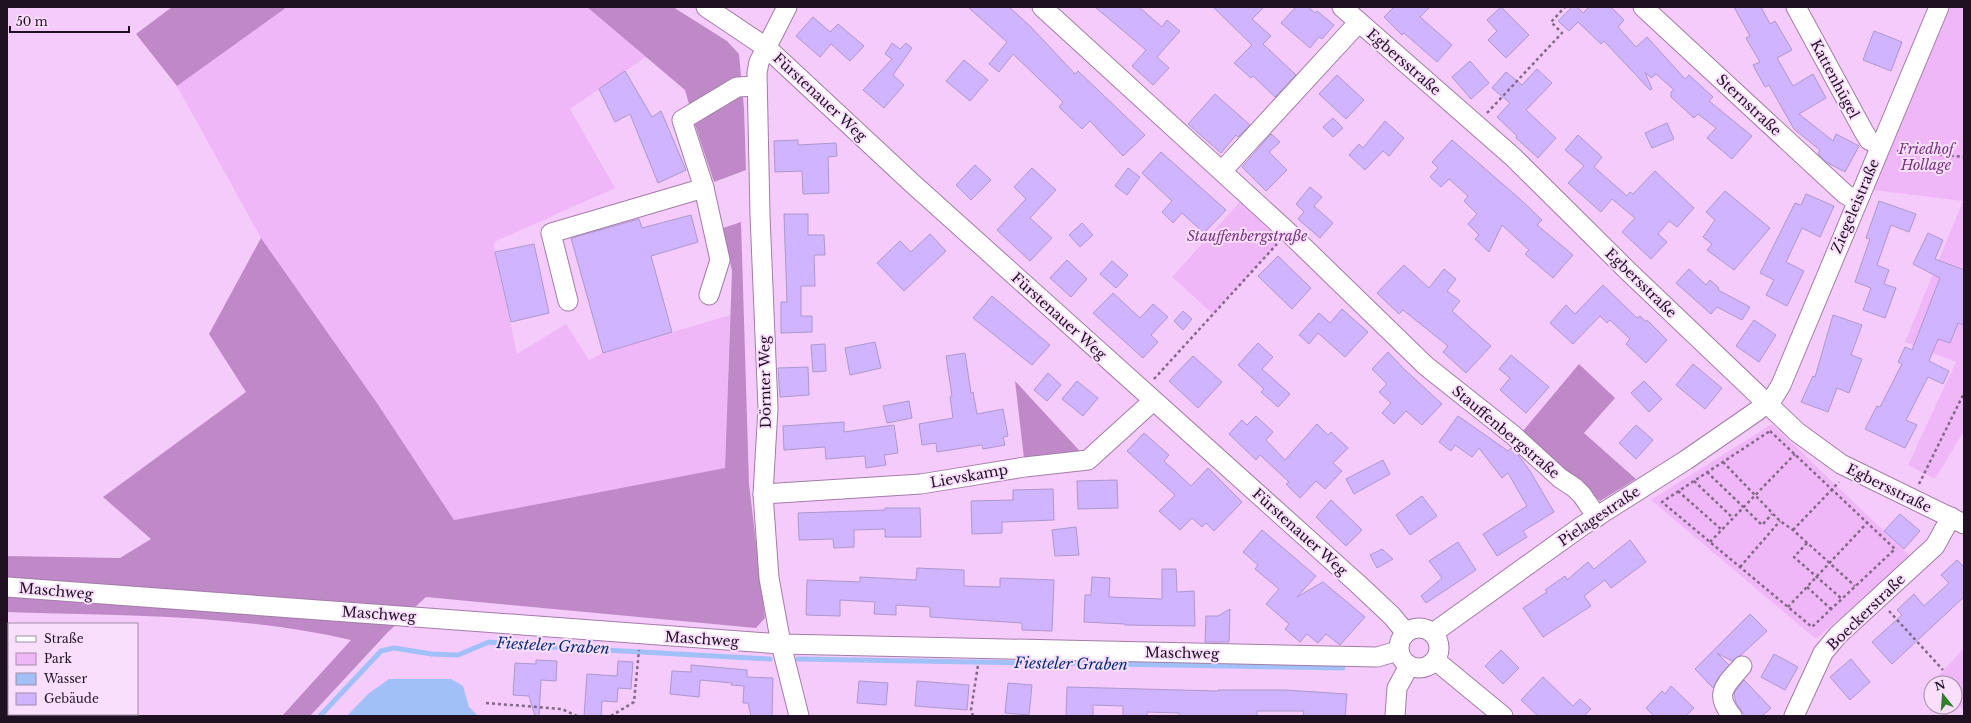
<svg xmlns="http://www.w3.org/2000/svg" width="1971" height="723" font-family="'Libre Baskerville',serif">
<rect width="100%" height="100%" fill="#f5cbfb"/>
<g fill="#f0b7f8">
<path d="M287,7H587L646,57L570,109L615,188L494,242L495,252L517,354L566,324L589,360L603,353L730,315L725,468L454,520L377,403L261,238L177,86Z"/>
<path d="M1950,7H1964V431L1935,479L1908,465L1956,362L1905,342L1963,201L1873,190L1876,173Z"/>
<path d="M1247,194L1288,232L1213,314L1172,277Z"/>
<path d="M1772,424L1910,556L1816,639L1651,500Z"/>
<path d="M1964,648V710L1955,702V683H1932Z"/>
</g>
<g fill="#bf89c8">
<path d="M172,7H287L177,86L136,34Z"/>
<path d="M587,7H673L727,41L739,54L744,108L746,170L714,182L695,125L685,90Z"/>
<path d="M741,222L749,484L765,618L756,628L426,597L388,632L310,716H282L351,640C238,614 122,616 7,612V556L120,558L151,539L103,497L246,392L209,334L261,238L377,403L454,520L725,468L732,271L723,228Z"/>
<path d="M1579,364L1615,398L1584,433L1636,479L1600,501L1523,431Z"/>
<path d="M1015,381L1088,460L1025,467Z"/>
</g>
<path fill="#a2c0f8" d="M389,679H451L463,686L469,707L478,716H347L368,694Z"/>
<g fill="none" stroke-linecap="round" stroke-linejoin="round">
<g stroke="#a2c0f8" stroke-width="5">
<path d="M798,659L1343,668"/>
<path d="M320,716L381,651L394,648L432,654L458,655L489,642L532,646L770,659"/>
</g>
</g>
<g fill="#d1b4ff" stroke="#ac98cc">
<path d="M968,7H1009L1030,26L1075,74L1078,71L1145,135L1123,156L1090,121L1082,129L1059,107L1063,102L1013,54L999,72L989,64L1007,42Z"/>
<path d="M1095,7H1139L1162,27L1167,20L1180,31L1157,57L1169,68L1153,85L1132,66L1146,50Z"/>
<path d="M1213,7H1264L1252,19L1271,36L1263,44L1296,75L1275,97L1253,76L1251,78L1234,63L1252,45Z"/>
<path d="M1296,7H1308L1315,13L1317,11L1334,25L1322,39L1319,37L1310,48L1281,23Z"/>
<path d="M1394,7H1430L1420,17L1452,45L1437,62L1404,33L1402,35L1384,17Z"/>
<path d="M1501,7L1529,35L1506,58L1488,40L1497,31L1487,20Z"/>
<path d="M1572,7H1577L1583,13L1589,7H1611L1624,20L1618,27L1636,47L1647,37L1685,79L1689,75L1713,97L1709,101L1752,136L1732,159L1707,138L1716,128L1698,114L1694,118L1671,97V92L1674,90L1656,74L1651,78L1645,72L1652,89L1650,90L1604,41L1601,44L1578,22L1569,31L1558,21Z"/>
<path d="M1734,7H1761L1770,24L1775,21L1792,50L1777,58L1793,86L1813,74L1826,98L1799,114L1833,141L1836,134L1859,146L1845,172L1826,162L1818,154L1820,150L1794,129L1769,85L1765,87L1753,65L1760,62L1746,38L1750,36Z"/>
<path d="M813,17L830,32L838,24L864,46L850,61L831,44L820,57L796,36Z"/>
<path d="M1874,31L1902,42L1891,71L1863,60Z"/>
<path d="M892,43L900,49L906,43L912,48L893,75L904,85L884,108L863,90L892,59L885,54Z"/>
<path d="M964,60L988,80L970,101L946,81Z"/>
<path d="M1470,61L1489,83L1471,99L1452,77Z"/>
<path d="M1537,69L1552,83L1526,110L1556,138L1538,158L1516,138L1517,136L1497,117L1510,103L1492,88L1506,72L1522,85Z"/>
<path d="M625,71L652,117L661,111L686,170L658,183L630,114L615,122L599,89Z"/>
<path d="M1337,75L1364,100L1346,119L1319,94Z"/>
<path d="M1215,94L1250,125L1238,137L1236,135L1221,153L1188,124Z"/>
<path d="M1333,118L1343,128L1333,137L1323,127Z"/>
<path d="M1385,121L1404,138L1389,156L1383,151L1365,170L1349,155L1359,144L1363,148Z"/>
<path d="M1667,123L1674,139L1652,148L1645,133Z"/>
<path d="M1271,134L1280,142L1269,152L1287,170L1266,191L1242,167Z"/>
<path d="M1578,135L1602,157L1594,167L1627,196L1630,192L1633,194L1655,171L1694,208L1677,227L1669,221L1658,234L1667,242L1651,259L1622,232L1635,218L1612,199L1601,212L1568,183L1584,166L1565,150Z"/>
<path d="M798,140V145L836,143L837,156L828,157L829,193L803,194L802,171L775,172L774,141Z"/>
<path d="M1452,140L1521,200L1542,220L1537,225L1573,255L1553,278L1525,254L1529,250L1502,225L1489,252L1475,239L1479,235L1468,224L1477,214L1464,201L1468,196L1449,179L1441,187L1430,177L1438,168L1432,162Z"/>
<path d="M1161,152L1226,210L1204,233L1182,213L1173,223L1162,212L1172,201L1142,173Z"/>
<path d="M975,165L991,180L971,200L956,185Z"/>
<path d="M1032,168L1056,190L1030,218L1052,238L1030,261L997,230L1026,199L1014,187Z"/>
<path d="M1128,168L1140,177L1127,195L1115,186Z"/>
<path d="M1310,187L1322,197L1314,206L1333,223L1320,238L1298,219L1304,212L1296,204Z"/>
<path d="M1725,191L1770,228L1734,270L1707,250L1712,244L1703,237L1715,220L1706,212Z"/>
<path d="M1806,194L1834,206L1820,237L1802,228L1786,262L1804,271L1787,306L1766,295L1774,280L1760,273L1795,203L1801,205Z"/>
<path d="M1879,201L1916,214L1909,232L1891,225L1877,265L1889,270L1884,284L1896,288L1885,318L1863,310L1871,288L1855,282L1870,239L1866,238Z"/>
<path d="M784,214H808V235H824L825,255H814L815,286H801V316H812V332L781,333V302H787Z"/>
<path d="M691,215L698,242L651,256L672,332L603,353L571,238L639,219L642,228Z"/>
<path d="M1082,223L1093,235L1080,247L1069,235Z"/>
<path d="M1928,233L1943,240L1935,259L1964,270V325L1958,323L1950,343L1938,339L1929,361L1949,371L1943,384L1928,377L1906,420L1917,425L1905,448L1865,429L1877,406L1880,407L1902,364L1898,362L1905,347L1912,350L1940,278L1913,264Z"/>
<path d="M930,234L946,251L904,291L877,263L900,241L911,252Z"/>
<path d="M534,244L549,313L511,322L495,252Z"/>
<path d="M1278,256L1311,288L1292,309L1258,276Z"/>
<path d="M1067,260L1087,279L1071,297L1050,278Z"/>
<path d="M1112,261L1128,275L1116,288L1100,274Z"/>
<path d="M1404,265L1429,288L1444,269L1456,279L1447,291L1460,301L1452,311L1491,346L1466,373L1443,352L1448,346L1403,310L1399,314L1377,293Z"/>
<path d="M1689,269L1706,285L1710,280L1719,288L1718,290L1750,307L1742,320L1717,307L1711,314L1676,283Z"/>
<path d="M1603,285L1637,318L1640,316L1646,322L1647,320L1667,340L1646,363L1626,344L1630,339L1610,320L1607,323L1600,316L1573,344L1550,323L1566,305L1575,314Z"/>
<path d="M1113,293L1140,318L1153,304L1168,317L1151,335L1158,342L1143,358L1093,313Z"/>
<path d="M992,296L1050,345L1032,365L973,318Z"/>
<path d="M1342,309L1368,332L1345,357L1318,333L1309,344L1299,335L1319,313L1330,323Z"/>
<path d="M1183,311L1192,319L1183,330L1174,321Z"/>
<path d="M1833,315L1862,325L1851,355L1862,359L1849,393L1837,388L1828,412L1801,402L1813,376L1815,377Z"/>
<path d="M1754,320L1776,335L1759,362L1736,346Z"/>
<path d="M875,342L881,368L850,375L845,348Z"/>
<path d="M1258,343L1273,357L1262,369L1290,394L1278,407L1261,392L1264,389L1238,365Z"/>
<path d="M825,344L826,371L813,372L811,345Z"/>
<path d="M1388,352L1404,369L1442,404L1422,425L1406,411L1394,424L1382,413L1391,403L1379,392L1387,384L1372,369Z"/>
<path d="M965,353L971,393L973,392L977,414L1003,409L1008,436L1003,437L1005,445L983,449L982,445L937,452L936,443L922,445L919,424L953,418L950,397L952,396L946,356Z"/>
<path d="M1511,355L1549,387L1526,413L1500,390L1510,378L1499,369Z"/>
<path d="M1193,356L1222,382L1198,408L1169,381Z"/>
<path d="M1693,364L1722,388L1705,409L1676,385Z"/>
<path d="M808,367L809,395L780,397L778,368Z"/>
<path d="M1048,373L1061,385L1047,401L1034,390Z"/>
<path d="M1077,381L1098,398L1083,416L1062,399Z"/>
<path d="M1644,381L1662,399L1649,412L1631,393Z"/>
<path d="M909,401L912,418L887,423L883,406Z"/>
<path d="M1256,416L1273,432L1266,440L1285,460L1317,424L1328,435L1331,432L1348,448L1333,463L1342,471L1325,489L1316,481L1300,498L1286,484L1289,482L1260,455L1256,460L1229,434L1242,420L1247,425Z"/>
<path d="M1458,416L1508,451L1511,448L1516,452L1530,471L1554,512L1523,531L1527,537L1497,556L1483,534L1527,506L1508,473L1502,478L1479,448L1472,457L1455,445L1451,451L1439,442Z"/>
<path d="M844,422V432L894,425L898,453L884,455L886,465L866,468L865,456L826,459L825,447L784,450L783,426Z"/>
<path d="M1636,425L1653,440L1636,459L1619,443Z"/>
<path d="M1144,433L1169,455L1164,461L1191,486L1208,468L1242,502L1214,531L1206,523L1202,527L1192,518L1180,530L1159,511L1175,495L1127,451Z"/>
<path d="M1383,460L1390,474L1354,494L1346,479Z"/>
<path d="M1117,480L1118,508L1078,509L1077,481Z"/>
<path d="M1053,489L1054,520L1002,522V533L972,534L971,501L1013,500V490Z"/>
<path d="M1422,496L1437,516L1410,535L1396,515Z"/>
<path d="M1331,500L1362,530L1346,546L1316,517Z"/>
<path d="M885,508H920L921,537H885V529L854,530V547L834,548L833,539L799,540L798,513L885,510Z"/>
<path d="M1900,514L1920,531L1904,549L1884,531Z"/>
<path d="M1076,527L1079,555L1055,556L1052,530Z"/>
<path d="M1262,530L1316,576L1297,597L1323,582L1365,617L1340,645L1326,634L1318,643L1307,634L1300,642L1285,629L1289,624L1266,604L1279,589L1255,569L1258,565L1243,552Z"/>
<path d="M1630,540L1646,562L1611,588L1605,580L1584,596L1591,606L1543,637L1523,608L1547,592L1545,590L1565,576L1567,580L1588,562L1594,569Z"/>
<path d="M1458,542L1476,570L1426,603L1421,596L1442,578L1429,561Z"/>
<path d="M1382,549L1393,559L1377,568L1370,555Z"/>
<path d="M1957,560L1964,567V597L1892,664L1872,642L1902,615L1897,610L1914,594L1924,606L1949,583L1941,575Z"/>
<path d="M917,568L964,570V586L1000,587V578L1054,580L1052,631L1022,630V623L930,617V607L896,605V615L874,614L875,602L840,600V616L806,615L807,580L860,582V577L916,580Z"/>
<path d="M1162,569H1176L1177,592L1194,591L1195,626L1125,625V624L1084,622L1085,595H1091L1092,577L1110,578L1109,597L1162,599Z"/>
<path d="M1230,609L1229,642H1205L1206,616H1218Z"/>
<path d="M1750,614L1767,631L1741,655L1732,661L1717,653L1729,665L1718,678L1713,688L1695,669Z"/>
<path d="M1501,650L1519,668L1503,684L1485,666Z"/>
<path d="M1774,654L1798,667L1785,690L1761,677Z"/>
<path d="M1851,659L1870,682L1850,700L1830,677Z"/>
<path d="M536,660L557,661L556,681L541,680L539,716H535L529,696L513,695L515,663L536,664Z"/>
<path d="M618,661L633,662L631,689L618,688L617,702L602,701L601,716H584L587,674L617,676Z"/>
<path d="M691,665L747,670V677L773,678L772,716H751L748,703H743L744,686L731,685L732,683L700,680L699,697L670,694L672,671L691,672Z"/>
<path d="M1543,677L1573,706L1580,699L1591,709L1584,716H1538L1521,700Z"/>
<path d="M1744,680L1771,708L1762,716H1745L1736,703L1734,693Z"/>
<path d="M859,681L888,683L886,705L857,703Z"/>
<path d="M917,681L969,685L967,710L915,706Z"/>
<path d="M1008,683L1032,685L1029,715L1005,713Z"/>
<path d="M1671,686L1694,708L1686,716H1654L1646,708L1662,691L1665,694Z"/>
<path d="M1067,687L1218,691V690H1285L1347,694L1345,716H1303L1304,711H1257V716H1179V713L1147,712V716H1123V706L1093,705V716H1066Z"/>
</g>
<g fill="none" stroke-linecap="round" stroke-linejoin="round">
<g stroke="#a37ca8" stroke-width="21">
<g id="minor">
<path d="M706,7L767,48L913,184L1358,584L1392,616L1406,633"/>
<path d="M787,7L759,62L757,73L760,215L768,408L763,494L769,578L781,644L799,716"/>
<path d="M1042,7L1288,232L1426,366L1513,435L1560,478L1575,488L1582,495L1597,517"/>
<path d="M1342,7L1513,157L1629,272L1797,432L1841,464L1964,524"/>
<path d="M1643,7L1845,194L1857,201"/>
<path d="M1796,7L1864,132L1869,140L1880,146"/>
<path d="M1222,171L1359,22"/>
<path d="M704,188L720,260L709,295"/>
<path d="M568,301L551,233L704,188L682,120L737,87L757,86"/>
<path d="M763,494L921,484L1025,467L1088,460L1153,401"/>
<path d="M7,587L781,644L1377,657L1398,651"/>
<circle cx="1419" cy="648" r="20"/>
<path d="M1433,633L1582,526L1686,460L1757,411L1773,398L1781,385L1939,7"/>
<path d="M1435,660L1503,716"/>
<path d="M1395,716L1397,688L1409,666"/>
<path d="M1732,716C1713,693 1726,685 1742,666"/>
<path d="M1794,716L1823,653L1838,635L1935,546L1951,517"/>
</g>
</g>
<g stroke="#836887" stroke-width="2.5" stroke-dasharray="3 3" stroke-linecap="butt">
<path d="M1487,113L1562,33L1551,22L1565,7"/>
<path d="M1897,151L1964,157"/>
<path d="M1154,379L1277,244"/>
<path d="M1770,431L1895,549L1812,627L1662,502Z"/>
<path d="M1723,462L1780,521L1793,530L1855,586"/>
<path d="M1707,472L1762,525L1772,514"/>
<path d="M1694,481L1733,518"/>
<path d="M1919,484L1964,393"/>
<path d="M1678,491L1722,530"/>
<path d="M1793,530L1839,482"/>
<path d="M1710,542L1795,454"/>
<path d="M1807,543L1794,557L1842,599"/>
<path d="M1740,567L1780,521"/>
<path d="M1807,587L1831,609"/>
<path d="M1788,607L1868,522"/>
<path d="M1889,611L1943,670"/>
<path d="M486,703L562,709L577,716"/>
<path d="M611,716L634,702L639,650"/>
<path d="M973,716L971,710L978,665"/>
</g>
<use href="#minor" stroke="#fff" stroke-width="19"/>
</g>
<g text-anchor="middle" stroke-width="4" stroke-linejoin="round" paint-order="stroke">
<g font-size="14" fill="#1f1122" stroke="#f9dffc">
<text transform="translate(1404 62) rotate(41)" y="5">Egbersstraße</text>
<text transform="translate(1835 79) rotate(62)" y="5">Kattenhügel</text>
<text transform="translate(820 97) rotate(43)" y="5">Fürstenauer Weg</text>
<text transform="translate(1749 105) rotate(43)" y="5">Sternstraße</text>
<text transform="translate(1855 206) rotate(-67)" y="5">Ziegeleistraße</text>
<text transform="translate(1641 283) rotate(44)" y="5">Egbersstraße</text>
<text transform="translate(1059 316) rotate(42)" y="5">Fürstenauer Weg</text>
<text transform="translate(765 382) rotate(-91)" y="5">Dörnter Weg</text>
<text transform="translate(1506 432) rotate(40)" y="5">Stauffenbergstraße</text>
<text transform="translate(969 476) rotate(-10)" y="5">Lievskamp</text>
<text transform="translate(1889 488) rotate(26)" y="5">Egbersstraße</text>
<text transform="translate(1599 516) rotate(-34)" y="5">Pielagestraße</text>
<text transform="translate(1300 532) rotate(42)" y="5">Fürstenauer Weg</text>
<text transform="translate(56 591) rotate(5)" y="5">Maschweg</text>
<text transform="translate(1866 612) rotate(-44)" y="5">Boeckerstraße</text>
<text transform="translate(379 614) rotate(4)" y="5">Maschweg</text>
<text transform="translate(702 639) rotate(4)" y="5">Maschweg</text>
<text transform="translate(1182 653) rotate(1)" y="5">Maschweg</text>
</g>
<g font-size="14" font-style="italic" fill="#75337f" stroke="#f9dffc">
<text x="1926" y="154">Friedhof<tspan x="1926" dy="16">Hollage</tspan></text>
<text x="1247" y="241">Stauffenbergstraße</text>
</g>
<g font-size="15" font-style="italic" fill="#062d7a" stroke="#f9dffc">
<text transform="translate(553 646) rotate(3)" y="5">Fiesteler Graben</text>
<text transform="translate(1071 664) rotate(1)" y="5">Fiesteler Graben</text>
</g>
</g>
<rect width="1971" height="723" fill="none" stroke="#1f1122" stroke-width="16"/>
<rect x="8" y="623" width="130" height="92" fill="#f9dffc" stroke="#a28da5"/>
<rect x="16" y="636" width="20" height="6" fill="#ffffff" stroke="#a28da5"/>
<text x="44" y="643" font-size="12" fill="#1f1122">Straße</text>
<rect x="16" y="653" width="20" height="12" fill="#f0b7f8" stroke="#a28da5"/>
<text x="44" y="663" font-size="12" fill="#1f1122">Park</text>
<rect x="16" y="673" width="20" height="12" fill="#a2c0f8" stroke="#a28da5"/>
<text x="44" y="683" font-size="12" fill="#1f1122">Wasser</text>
<rect x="16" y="693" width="20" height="12" fill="#d1b4ff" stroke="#a28da5"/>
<text x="44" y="703" font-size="12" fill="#1f1122">Gebäude</text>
<g transform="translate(1943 695) rotate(343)"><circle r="19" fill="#f9dffc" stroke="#a28da5"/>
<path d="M0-3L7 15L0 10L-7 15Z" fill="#307f29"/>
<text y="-6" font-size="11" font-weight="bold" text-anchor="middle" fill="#1f1122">N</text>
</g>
<path d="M10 26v6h119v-6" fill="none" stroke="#1f1122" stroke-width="2"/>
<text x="16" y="26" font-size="12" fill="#1f1122" stroke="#f9dffc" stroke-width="3" paint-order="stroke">50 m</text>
</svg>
